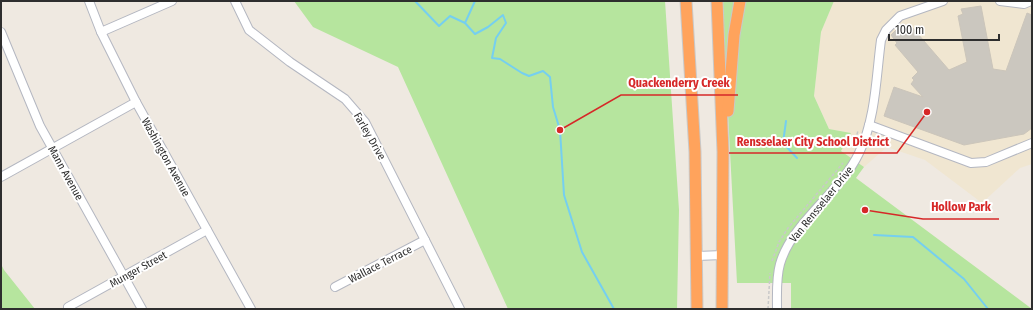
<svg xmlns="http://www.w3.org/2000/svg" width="1033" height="310" font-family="'Fira Sans Condensed',sans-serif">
<rect width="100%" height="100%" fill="#efe9e1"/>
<path fill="#f0e6d1" d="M834,1H1032V164L1020,168L982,203L925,160L887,147L864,167L841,151L851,133L829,129L814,96L821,32Z"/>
<g fill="#b6e59e">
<path d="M294,1H665L679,210L677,309H508L398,67L313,27Z"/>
<path d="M722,1H834L821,32L814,96L829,129L851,133L841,151L864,167L856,178L1032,309H791V283H737Z"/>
<path d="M1,264L4,270L35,309H1Z"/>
</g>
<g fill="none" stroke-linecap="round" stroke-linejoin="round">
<g stroke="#75cff0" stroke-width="2">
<path d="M415,1L439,26L450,16L465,23"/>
<path d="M475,1L465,23L475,34L488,27L503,15L506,23L496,38L492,58L500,59L522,73L529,76L543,71L550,77L553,107L560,130L564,195L582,252L614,309"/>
<path d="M786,121L783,143L797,158"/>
<path d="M874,235L913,237L964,279L988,309"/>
</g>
</g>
<path fill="#cbc7bf" stroke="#cbc5ba" d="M981,6L993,69L1006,71L1027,13L1032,15V128L1024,134L964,145L884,116L894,87L923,97L911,84L914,80L912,78L918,72L895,45L897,43L891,35L896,30L900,35L911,26L949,70L967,62L958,16L963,14L961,9Z"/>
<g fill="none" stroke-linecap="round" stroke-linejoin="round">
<g stroke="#b4b7c1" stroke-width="10">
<g id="minor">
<path d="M89,1L101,32L136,102L251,309"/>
<path d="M235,1L249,30L290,62L345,99L365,122L460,309"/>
<path d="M1000,1L1024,4L1031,1"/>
<path d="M1,32L40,126L142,309"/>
<path d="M101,32L172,1"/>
<path d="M869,125L971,163L986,162L1032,143"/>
<path d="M1,177L136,102"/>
<path d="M697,256L723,255"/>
<path d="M335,287L425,240"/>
<path d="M68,307L207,230"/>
<path d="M777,309C777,294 776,278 780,264C792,222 840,193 859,153C876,118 876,77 881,40L886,30L900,16L943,1"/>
</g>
</g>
<g stroke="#c9c9c9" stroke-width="13">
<g id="highway">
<path d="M686,1L695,152L697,309"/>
<path d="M717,1L723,152L722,309"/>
<path d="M728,111L734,35L740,1"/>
</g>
</g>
<g stroke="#c9c9c9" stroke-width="1.5" stroke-dasharray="3 2" stroke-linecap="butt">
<path d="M854,144L858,131"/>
<path d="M772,261L779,242L788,228L843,163"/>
<path d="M768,309L770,273"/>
</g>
<use href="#minor" stroke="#fff" stroke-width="8"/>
<use href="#highway" stroke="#ffa35c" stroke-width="11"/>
</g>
<g text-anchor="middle" stroke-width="4" stroke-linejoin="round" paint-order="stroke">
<g font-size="11" fill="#2e2e2e" stroke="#fff">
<text transform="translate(370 136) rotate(60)" y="4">Farley Drive</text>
<text transform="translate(166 157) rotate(61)" y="4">Washington Avenue</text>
<text transform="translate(66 173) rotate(61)" y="4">Mann Avenue</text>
<text transform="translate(821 204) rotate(-51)" y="4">Van Rensselaer Drive</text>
<text transform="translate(380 264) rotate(-27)" y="4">Wallace Terrace</text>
<text transform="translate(138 269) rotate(-29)" y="4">Munger Street</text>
</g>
</g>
<path fill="none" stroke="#d62828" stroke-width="1.5" d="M560 130L621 95H738M927 112L897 153H729M865 210L923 219H999"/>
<g fill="#d62828" stroke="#fff" stroke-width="1.5">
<circle cx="560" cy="130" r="4"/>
<circle cx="927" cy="112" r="4"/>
<circle cx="865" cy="210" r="4"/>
</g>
<g font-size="12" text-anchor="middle" font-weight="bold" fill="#d62828" stroke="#fff" stroke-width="4" stroke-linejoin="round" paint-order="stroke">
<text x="679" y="87">Quackenderry Creek</text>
<text x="813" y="146">Rensselaer City School District</text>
<text x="961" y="211">Hollow Park</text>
</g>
<rect width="1033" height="310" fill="none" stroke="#2e2e2e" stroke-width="4"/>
<path d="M889 34v6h110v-6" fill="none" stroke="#2e2e2e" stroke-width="2"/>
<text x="895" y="34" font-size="12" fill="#2e2e2e" stroke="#ffffff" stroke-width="3" paint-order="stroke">100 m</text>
</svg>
